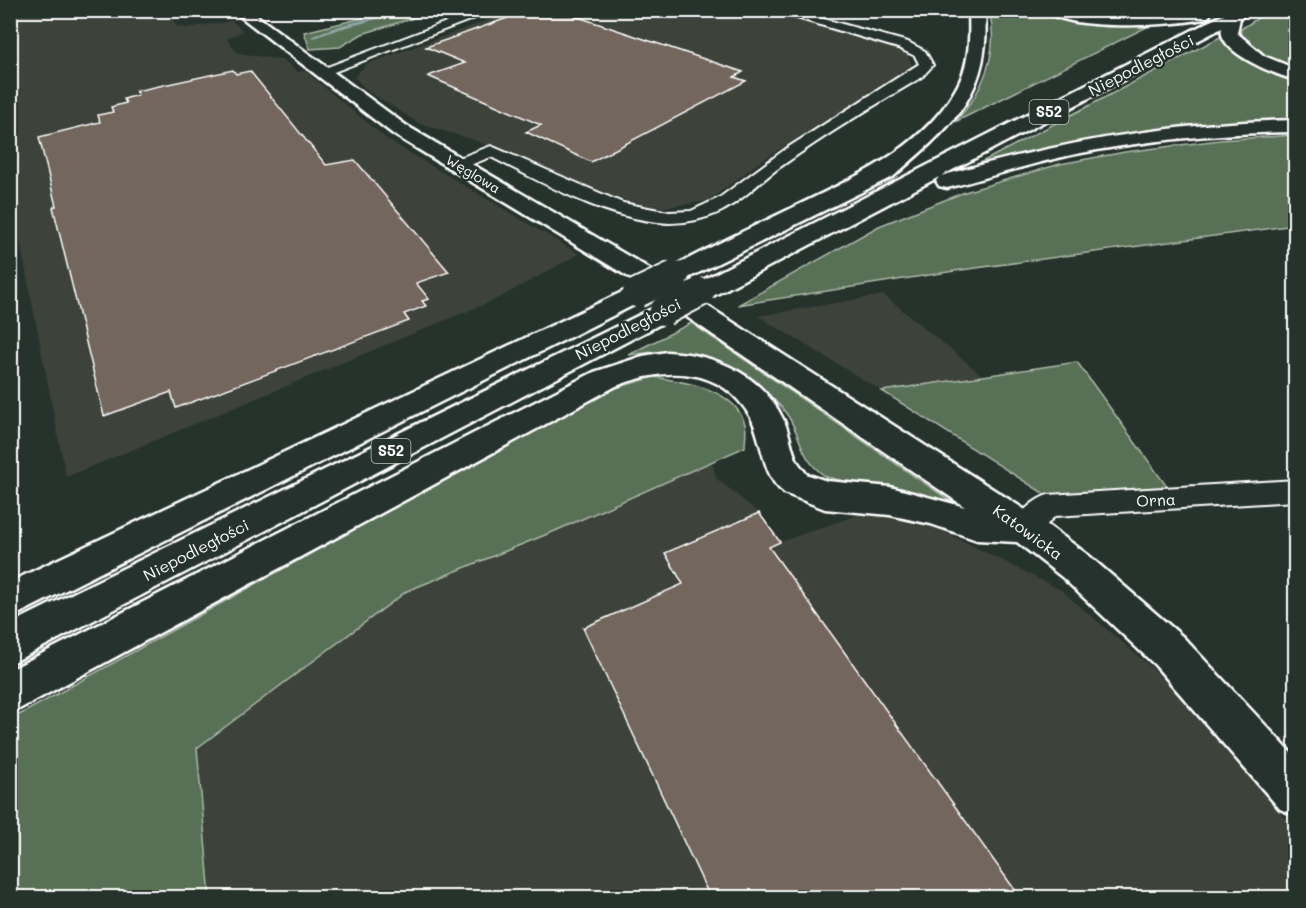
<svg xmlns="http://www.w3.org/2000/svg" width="1306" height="908" font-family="Mali,sans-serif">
<rect width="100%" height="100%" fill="#26332d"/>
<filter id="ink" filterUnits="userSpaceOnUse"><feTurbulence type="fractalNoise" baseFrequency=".0167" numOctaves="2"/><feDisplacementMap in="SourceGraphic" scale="12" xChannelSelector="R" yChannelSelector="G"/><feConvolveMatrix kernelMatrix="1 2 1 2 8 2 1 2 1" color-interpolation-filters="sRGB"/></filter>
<g filter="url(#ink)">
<g fill="#3d423b">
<path d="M516,10L767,11L897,48L908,54L912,66L889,82L764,159L708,201L658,208L606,196L474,140L420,124L368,91L354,77L367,64Z"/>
<path d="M10,11H167L177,26L187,28L232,21L243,31L227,39L238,53L283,60L298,72L305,71L388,140L579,254L497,299L66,477L11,195Z"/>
<path d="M884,295L983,376L882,391L758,316Z"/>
<path d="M712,462L716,478L759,513L780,542L869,511L921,520L1061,590L1165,679L1295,829V897H210L197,748L407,591L555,531Z"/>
</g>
<g fill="#597156" stroke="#acb8aa" stroke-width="1.5">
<path d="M396,10L436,11L362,34L340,47L310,49L304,32Z"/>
<path d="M989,11H1041L1057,15L1149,26L955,122C983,93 1000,51 989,11Z"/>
<path d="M1072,11H1175L1134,16Z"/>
<path d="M1273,11L1285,15L1288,11H1295V71L1260,55L1241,36V29L1264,14Z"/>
<path d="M1222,36C1238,61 1268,69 1295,80V121C1187,129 1081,136 976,165Z"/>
<path d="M1295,135V225L961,270L738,305L879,226L965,192L1060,164L1125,152L1220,140Z"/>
<path d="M691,323L956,505L826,477C798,456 804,441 788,416C765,381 705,354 665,352C653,351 640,354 628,355Z"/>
<path d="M1077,362L1168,488L1046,495L882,391Z"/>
<path d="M654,377C685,382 734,388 745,424C747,430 745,440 745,447L555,531L407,591L197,748L210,897H11L10,720L547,423L609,390Z"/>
</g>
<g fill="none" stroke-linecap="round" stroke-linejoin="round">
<path fill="#8fa4a6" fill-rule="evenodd" d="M395,10H400C373,23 342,26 314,38L311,37C337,23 368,21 395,10Z"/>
</g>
<g fill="#72665d" stroke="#fff" stroke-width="1.5">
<path d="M530,10H557L743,72L734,77L746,81L591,162L526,132L541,125L428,76L465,63L426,47Z"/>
<path d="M233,70L236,74L250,71L326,165L355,160L449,272L416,283L429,299L422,301L426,306L404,314L409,321L176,408L171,392L104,416L53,207L56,206L39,137L100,122L98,115L113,112L111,107L126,103L124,99L138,95L136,91Z"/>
<path d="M759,513L780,542L769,547L1020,897H710L583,628L683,584L665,553Z"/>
</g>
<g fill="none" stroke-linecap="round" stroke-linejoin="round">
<g stroke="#fff" stroke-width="4">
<g id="minor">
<path d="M478,10H496L326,75L321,76L314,72Z"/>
<path d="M770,10H791L908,42L925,51L933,65L922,77C875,105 828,133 783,165C762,179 745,199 722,211C706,219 687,223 669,223C607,220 545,184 491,157L457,170L449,165L451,161L491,146L623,203L669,212L691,211L719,198L787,148L919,64L915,56L898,48Z"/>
<path d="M1296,480V501L1055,516C1042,529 1034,542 1015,536L1011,528C1018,514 1033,500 1048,495Z"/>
</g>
</g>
<g stroke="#fff" stroke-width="5">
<path id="tertiary" d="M232,10H249L407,126L645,266L1038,518L1088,555L1183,637L1296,758V816L1280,809L1155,665L1062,577L1017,542L977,540L931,524L890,515L825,509L784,493L779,484L784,475L796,471L827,481L890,487L965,507L627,276L393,134Z"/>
</g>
<g stroke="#fff" stroke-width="5">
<g id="motorway">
<path d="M969,10H985C991,96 953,124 894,176L684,280L675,283L666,280L662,275L666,270C707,249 748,229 790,209C851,179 923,150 957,87C970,63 970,37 969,10Z"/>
<path d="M1045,10L1126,16L1202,10L1210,15L1207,18C1177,26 1067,32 1045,10Z"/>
<path d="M1232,10H1252L1240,18L1237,33L1264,56L1296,69V80C1278,76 1216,52 1222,28L941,176C1058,142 1174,122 1296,120V132C1222,133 1149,140 1076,154C1032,163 990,177 947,188L939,186L936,181L939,177L709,298L700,300L691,298L687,292L691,286Z"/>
<path d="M637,285L646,287L650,293L646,299L10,618V582Z"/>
<path d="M664,303L674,305L678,311L674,317L10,664V624Z"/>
<path d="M667,352C716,354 763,375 784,421C790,434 791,449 797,461C802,469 809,476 813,484L808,493C763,508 765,441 750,416C720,365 664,367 616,386L10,714V670L594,372L643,356Z"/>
</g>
</g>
<use href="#minor" fill="#26332d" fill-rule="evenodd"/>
<use href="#tertiary" fill="#26332d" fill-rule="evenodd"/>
<use href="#motorway" fill="#26332d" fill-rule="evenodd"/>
<g stroke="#fff" stroke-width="32" stroke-linecap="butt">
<g id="motorway-bridge">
<path d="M637,293L675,275"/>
<path d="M664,311L700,292"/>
</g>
</g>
<use href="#motorway-bridge" stroke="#26332d" stroke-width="28"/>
</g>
</g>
<g text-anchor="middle" stroke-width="5" stroke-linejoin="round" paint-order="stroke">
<g font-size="14" fill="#fff" stroke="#26332d">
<text transform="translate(473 174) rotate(31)" y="5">Węglowa</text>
</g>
<g fill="#26332d" stroke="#bec2c0" stroke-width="1.5">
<rect x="1029.5" y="100" width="39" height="24" rx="4.5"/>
<rect x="371.5" y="439" width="39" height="24" rx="4.5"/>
</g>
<g font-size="15" font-weight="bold" fill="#fff">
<text x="1049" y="117">S52</text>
<text x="391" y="456">S52</text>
</g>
<g font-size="16" fill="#fff" stroke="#26332d">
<text transform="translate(1141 65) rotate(-27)" y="6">Niepodległości</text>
<text transform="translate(628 329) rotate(-27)" y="6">Niepodległości</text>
<text transform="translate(1156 500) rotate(-3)" y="6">Orna</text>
<text transform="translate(1028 532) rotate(36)" y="6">Katowicka</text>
<text transform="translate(196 550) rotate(-27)" y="6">Niepodległości</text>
</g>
</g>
<rect width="1306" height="908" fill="none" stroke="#26332d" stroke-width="36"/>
<rect x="18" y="18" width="1270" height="872" fill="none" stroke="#fff" stroke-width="2" filter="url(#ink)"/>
</svg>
